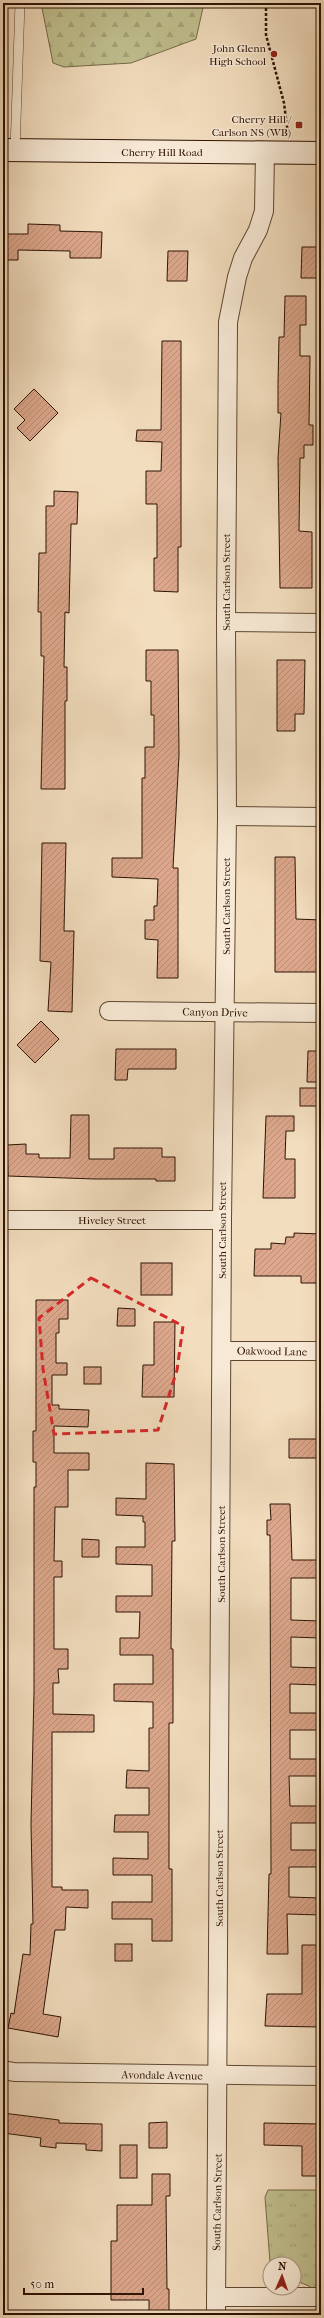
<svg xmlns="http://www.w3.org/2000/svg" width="324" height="2318" font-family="'IM FELL French Canon',serif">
<defs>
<pattern id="grass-tufts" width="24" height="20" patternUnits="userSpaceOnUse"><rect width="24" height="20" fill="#c0bf8e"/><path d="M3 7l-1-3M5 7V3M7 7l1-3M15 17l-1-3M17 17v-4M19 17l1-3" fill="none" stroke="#a5a379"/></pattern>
<pattern id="forest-firs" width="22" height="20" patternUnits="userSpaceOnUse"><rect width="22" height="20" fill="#c0bf8e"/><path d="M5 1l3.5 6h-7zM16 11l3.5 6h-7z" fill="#a5a379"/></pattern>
<pattern id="building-hatch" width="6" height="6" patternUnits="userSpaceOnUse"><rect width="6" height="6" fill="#dca78c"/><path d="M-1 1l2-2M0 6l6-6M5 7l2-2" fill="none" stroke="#bd8f77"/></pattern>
</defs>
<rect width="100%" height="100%" fill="#f2ddbe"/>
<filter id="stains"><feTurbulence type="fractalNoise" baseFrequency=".005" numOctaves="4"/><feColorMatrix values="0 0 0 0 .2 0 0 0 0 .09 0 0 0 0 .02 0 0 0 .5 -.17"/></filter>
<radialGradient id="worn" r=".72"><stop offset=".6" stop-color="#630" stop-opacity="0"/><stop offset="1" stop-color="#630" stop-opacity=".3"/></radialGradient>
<path fill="url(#grass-tufts)" stroke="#776949" d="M268,2190H321V2296L309,2286L294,2280V2264H272L270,2262L265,2197Z"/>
<path fill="url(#forest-firs)" stroke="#776949" d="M41,3H204L196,39L131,63L64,67L53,63Z"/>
<g fill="url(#building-hatch)" stroke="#2e1304">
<path d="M28,224L60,225V231L102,232L101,258H70V251L18,250V260H3V234H28Z"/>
<path d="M302,247H321V278H301Z"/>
<path d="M168,251H188L187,281H167Z"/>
<path d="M285,296H306V325H300V356H310L309,425H313V445H304V458H300L299,531L312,532V588H280L278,458L281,413H278V383L279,337H284Z"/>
<path d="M162,341H181V547H178V592L154,591V558H157V504H146V471H161L162,442L136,441L137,430H161Z"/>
<path d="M34,389L58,413L30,441L17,428L25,420L14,409Z"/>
<path d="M54,491L78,492L77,524H71L69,613L65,612L64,667H67V701H65V789H41L44,656H41V612H38L39,553H46V506H54Z"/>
<path d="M146,650H178L179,755L173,868H178V978H157L158,940L145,939V920H154V906H157L158,879L112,877V858H142V778H145V747H154V715H151V681H146Z"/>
<path d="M277,660H305L304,714H295V731H277Z"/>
<path d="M42,843H66L64,931H74L72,1012L48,1011L51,962L40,961Z"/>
<path d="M275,857H295L296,919L321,920V972H275Z"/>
<path d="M41,1021L59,1039L35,1063L17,1045Z"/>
<path d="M116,1049H176V1069H128L127,1080H115Z"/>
<path d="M308,1051H321L320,1082H307Z"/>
<rect x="300" y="1088" width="18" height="18"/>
<path d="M71,1115H89V1159H114V1148H162V1157H175V1181H156V1179H95L8,1176L7,1145L26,1144V1154H39V1158H70Z"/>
<path d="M266,1116H294V1131H286L285,1159H295V1198H263Z"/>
<path d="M294,1233L321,1234V1283H301V1276H254L255,1249H271V1243L285,1244L286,1237H294Z"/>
<rect x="141" y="1263" width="31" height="32"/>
<path d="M36,1300H68V1319H59V1333H56V1363H67V1375H52V1405H59V1409L89,1410L88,1427L54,1426V1453H89V1470H68V1507H55L54,1561H62V1577H54V1649H68V1669H58L59,1683H53V1714L94,1715V1732H52V1887H62V1890H88V1908L66,1907L65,1930H55L43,2014L61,2017L58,2037L8,2028L11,2013L14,2014L23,1954L30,1955L31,1924H33L31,1824L34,1692V1487H36V1462H33V1431H36Z"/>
<path d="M118,1308L135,1309V1326H117Z"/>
<path d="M154,1322H175L174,1397H142L143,1365H154Z"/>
<rect x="84" y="1367" width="17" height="17"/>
<path d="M289,1439H318V1445H321V1458H289Z"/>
<path d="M146,1463L174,1464L175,1541H172L171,1649H173V1723H169V1869H172V1941H152V1919H112V1902H152V1875H113V1858L148,1859V1832H114L115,1815H149V1788H126L127,1770L149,1771V1728H153V1702L114,1701V1684H153V1655H120V1638H139L140,1612H116V1596H152V1565L116,1564V1547H145V1522H143V1516L116,1515V1498L146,1499Z"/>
<path d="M270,1504H290L292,1560H321V1578H291V1620L320,1621V1638L291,1637V1667L321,1668V1685L290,1684V1713H321V1730H290V1759H321L320,1776H289L290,1806H321V1823H291V1850H321V1867H289V1897L321,1898V1915L287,1914L288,1954H267L269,1874H271L270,1535H267V1520H271Z"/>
<path d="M82,1539L99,1540V1557H82Z"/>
<rect x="115" y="1944" width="17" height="17"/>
<path d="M302,1945H320V1960H317V2007H321V2027L265,2026L267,1994H302Z"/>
<path d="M3,2113L59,2120V2123L102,2124V2151L86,2150V2144L56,2143V2148L40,2146L41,2138L3,2133Z"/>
<path d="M167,2122V2148H149V2123Z"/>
<path d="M264,2123L321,2124V2146H317V2176H302V2146L264,2145Z"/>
<rect x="120" y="2145" width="17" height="33"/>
<path d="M152,2174H170V2196H166L167,2289H169V2315H149V2300H111V2241H117V2205H152Z"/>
</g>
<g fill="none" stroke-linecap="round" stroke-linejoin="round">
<g stroke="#5f4632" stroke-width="10">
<path id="lane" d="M15,150L20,3"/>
</g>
<g stroke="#5f4632" stroke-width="20">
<g id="street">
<path d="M226,622L321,623"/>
<path d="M227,816L321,817"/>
<path d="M109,1011L321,1013"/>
<path d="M3,1220H222"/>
<path d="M222,1351H321"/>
<path d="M3,2070L14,2072L321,2076"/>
<path d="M216,2297H321"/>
<path d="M216,2315L222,1220L227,816L226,622L228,322L237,277L243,258L258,230L264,211L265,152"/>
</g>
</g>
<g stroke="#2e1304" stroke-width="24">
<path id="secondary" d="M3,150L321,153"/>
</g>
<path stroke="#2e1304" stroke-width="2.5" stroke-dasharray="3 2" stroke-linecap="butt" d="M266,3V35L284,103L288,134"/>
<use href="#lane" stroke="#f7e9d5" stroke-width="9"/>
<use href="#street" stroke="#f7e9d5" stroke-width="18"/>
<use href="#secondary" stroke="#f7e9d5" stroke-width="22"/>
</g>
<path fill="none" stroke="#d62828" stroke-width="3" stroke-dasharray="8 5" stroke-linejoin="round" d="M91,1278L183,1326L177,1370L158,1430L54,1434L43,1369L39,1318Z"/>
<g fill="#8f2418" stroke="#f7e9d5" stroke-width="1.5">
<circle cx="274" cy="54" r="4"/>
<rect x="295" y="121" width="8" height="8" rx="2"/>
</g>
<g text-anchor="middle" stroke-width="3" stroke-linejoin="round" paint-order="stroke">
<g font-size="11" fill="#2e1304" stroke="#f7e9d5" text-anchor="end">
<text x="266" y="52">John Glenn<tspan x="266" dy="13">High School</tspan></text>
<text x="291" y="123">Cherry Hill /<tspan x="291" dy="13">Carlson NS (WB)</tspan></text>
</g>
<g font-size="11" fill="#2e1304" stroke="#f7e9d5">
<text x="162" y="156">Cherry Hill Road</text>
<text transform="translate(226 582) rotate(-90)" y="4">South Carlson Street</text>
<text transform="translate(226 906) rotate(-90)" y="4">South Carlson Street</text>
<text transform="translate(215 1012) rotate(1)" y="4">Canyon Drive</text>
<text x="112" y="1224">Hiveley Street</text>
<text transform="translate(222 1230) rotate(-90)" y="4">South Carlson Street</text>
<text transform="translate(272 1351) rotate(1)" y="4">Oakwood Lane</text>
<text transform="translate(221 1554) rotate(-90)" y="4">South Carlson Street</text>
<text transform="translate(219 1878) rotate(-90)" y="4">South Carlson Street</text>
<text transform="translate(162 2075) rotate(1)" y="4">Avondale Avenue</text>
<text transform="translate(217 2202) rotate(-89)" y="4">South Carlson Street</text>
</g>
</g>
<rect width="324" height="2318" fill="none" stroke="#f2ddbe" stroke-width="16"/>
<rect x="4" y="4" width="316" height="2310" fill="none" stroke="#2e1304" stroke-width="2"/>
<rect x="8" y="8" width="308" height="2302" fill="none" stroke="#2e1304"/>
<g transform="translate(282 2276) rotate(2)"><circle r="19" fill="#f7e9d5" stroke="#a79381"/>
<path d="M0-3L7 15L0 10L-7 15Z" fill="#8f2418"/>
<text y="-6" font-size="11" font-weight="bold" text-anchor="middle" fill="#2e1304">N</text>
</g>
<path d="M24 2288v6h119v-6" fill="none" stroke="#2e1304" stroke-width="2"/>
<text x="30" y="2288" font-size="12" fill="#2e1304" stroke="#f7e9d5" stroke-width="3" paint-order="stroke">50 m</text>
<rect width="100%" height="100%" filter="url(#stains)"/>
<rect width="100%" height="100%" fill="url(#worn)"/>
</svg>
